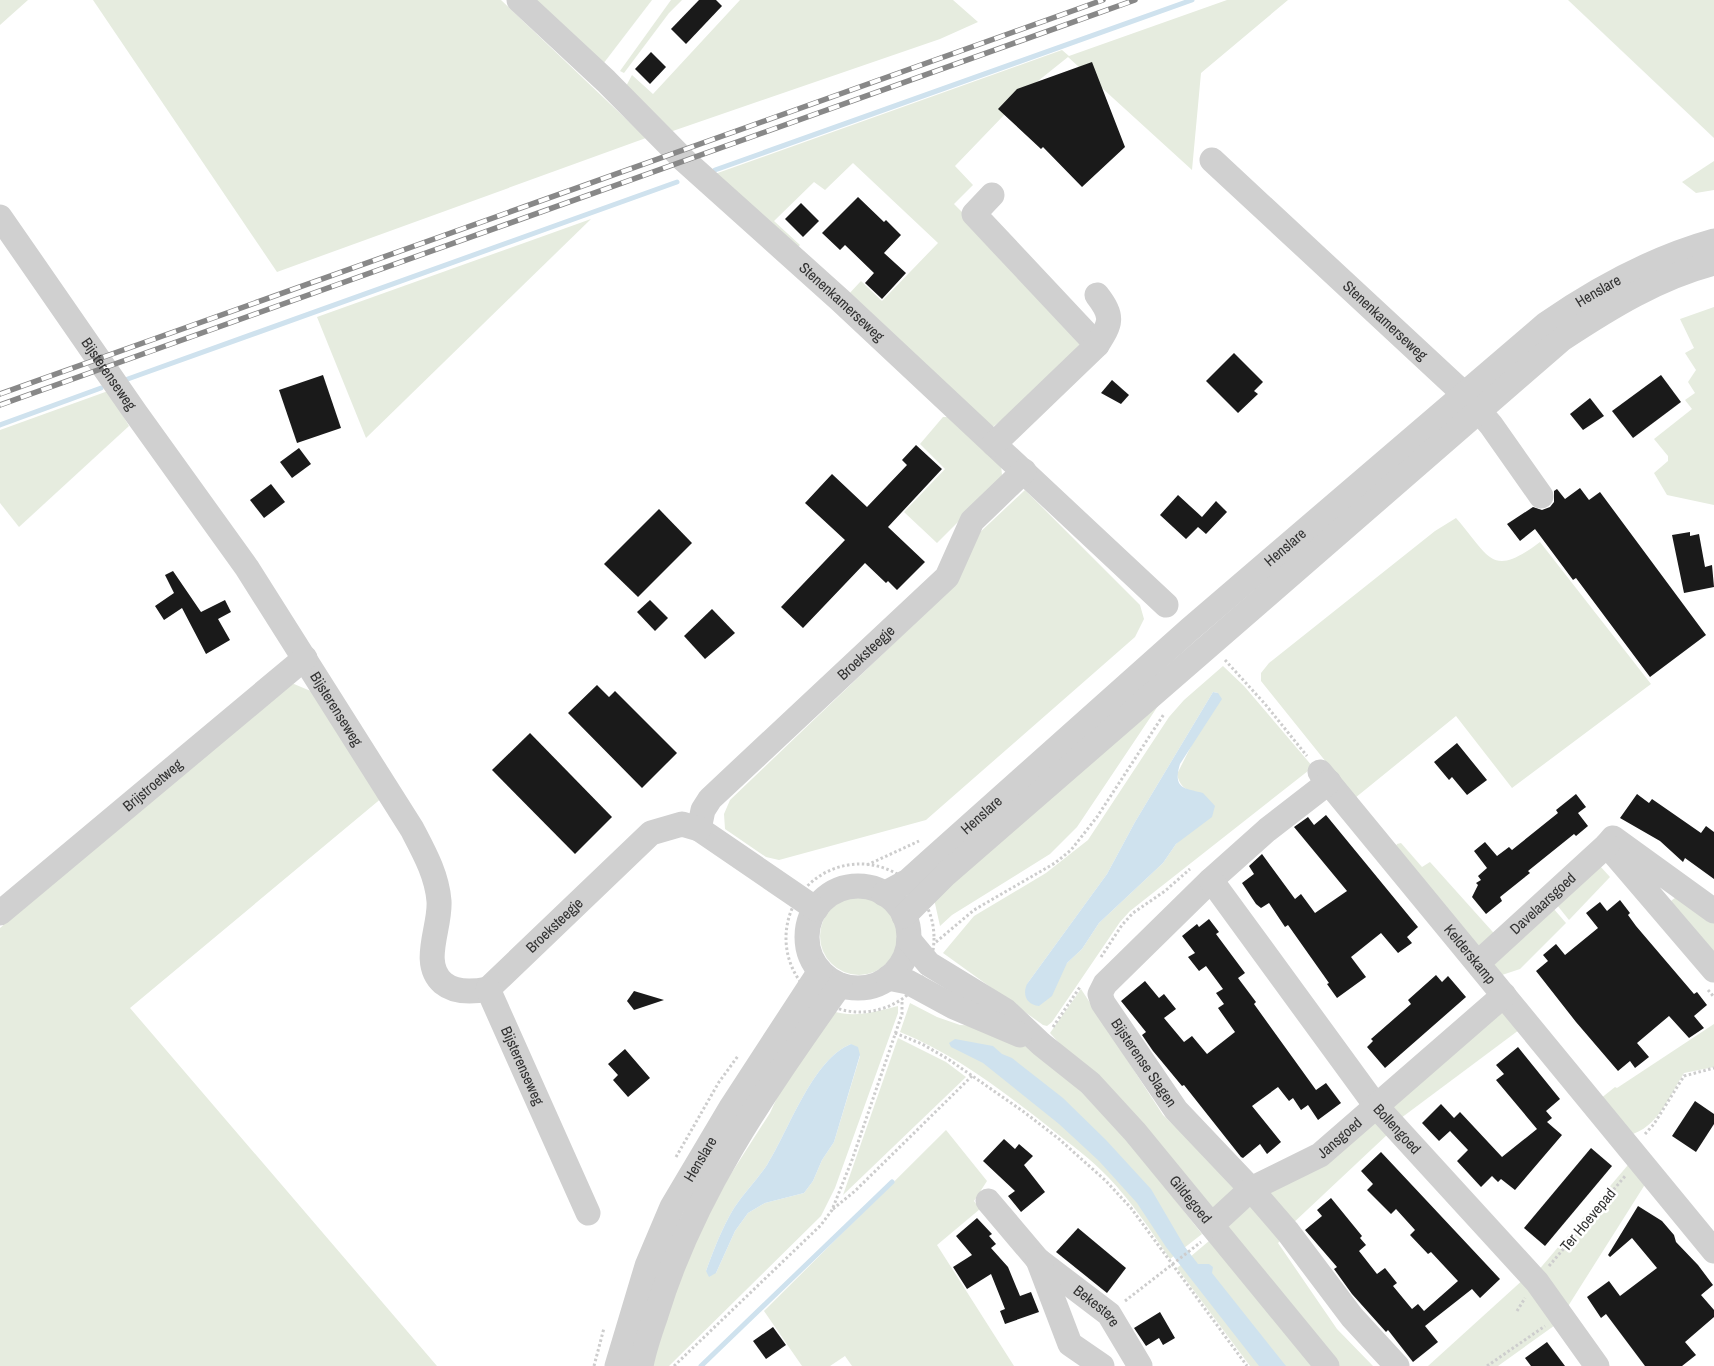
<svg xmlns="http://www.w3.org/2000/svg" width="1714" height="1366" font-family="'Archivo Narrow',sans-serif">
<rect width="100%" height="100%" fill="#fff"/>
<g fill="#e6ecdf" fill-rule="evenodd">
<path d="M0,0H28L0,25Z"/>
<path d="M93,0H501L646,138L277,272Z"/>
<path d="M535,0H652L603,64Z"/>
<path d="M671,0H682L669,13L624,73L620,71Z"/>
<path d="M740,0H953L978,22L940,39L667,133L624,90L632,75L653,94Z"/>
<path d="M1227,0H1288L1201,73L1192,170L1068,57L1033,85L955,166L973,185L954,204L1079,330L1083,341L1028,400L990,429L846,297L861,281L882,301L938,243L853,163L825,190L814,182L774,221L800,245L794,251L712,175L1062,50L1069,56Z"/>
<path d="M1568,0H1714V138Z"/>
<path d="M1714,161V190L1696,193L1682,182Z"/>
<path d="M591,219L366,438L317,317Z"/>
<path d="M1714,307V505L1667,495L1654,473L1668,461V456L1654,439L1692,409L1685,400L1695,393L1688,382L1696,370L1685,353L1694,348L1680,319Z"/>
<path d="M108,391L129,426L19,527L0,503V430Z"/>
<path d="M943,417H948L1001,465L1002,475L998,482L937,543L904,512L945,469L920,444Z"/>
<path d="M1025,490L1140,605L1144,619L1135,637L926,820L779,860L766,857L725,829L724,814L730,800L957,583L976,536Z"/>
<path d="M1456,518C1490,557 1491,579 1540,542L1651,684L1512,788L1456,716L1355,798L1261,681V673L1269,663L1435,531Z"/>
<path d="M1223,666L1244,686L1313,767L1130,911L1120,922L1052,1022L1047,1026L1043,1025L943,953L974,916L1046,873L1088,840L1169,717L1184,700ZM1213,692L1218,693L1177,774C1179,784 1184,790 1194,792L1182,838L1176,844L1163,863L1099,923L1082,949L1067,963L1027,984L1107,874L1135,822Z"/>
<path d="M294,684L313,692L383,797L130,1008L437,1366H0V928L287,685Z"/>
<path d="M1160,703L1077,827L1050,854L952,915L940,926L934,899Z"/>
<path d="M1401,843L1422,867L1430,862L1500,940L1477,948L1394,850L1397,844Z"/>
<path d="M1599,865L1610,877L1569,920L1557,905Z"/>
<circle cx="859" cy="936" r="39"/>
<path d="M1676,897L1714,921V960L1671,901Z"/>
<path d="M1553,908L1566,923L1520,969L1499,976L1494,965Z"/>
<path d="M1081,989L1163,1115L1227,1176L1238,1190L1214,1208L1209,1206L1050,1033Z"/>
<path d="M910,1003L937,1017L960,1025L981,1026L1032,1049L1066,1076L1127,1139L1202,1234L1170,1259C1151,1231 1132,1202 1108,1177C1091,1159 1070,1144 1050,1128C1004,1092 955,1054 900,1032Z"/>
<path d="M898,1006V1013L835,1188L821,1216L669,1366H647L669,1291L727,1180L770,1113L781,1089L829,1010C854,1019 874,1012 898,1006ZM851,1044L860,1056L834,1142L822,1160L813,1181L804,1193L765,1203L748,1213L735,1231L716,1273L706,1271C714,1249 722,1228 734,1208C744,1193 757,1180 767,1165C789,1130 812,1060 851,1044Z"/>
<path d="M1499,1010L1523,1027L1397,1121L1389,1109Z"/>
<path d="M1714,1024V1067L1684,1073C1669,1096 1658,1128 1629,1135L1600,1099L1615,1087L1617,1088Z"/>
<path d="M898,1038L946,1062L966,1077L843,1195Z"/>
<path d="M1374,1122L1389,1133L1290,1226L1268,1191Z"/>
<path d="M946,1130L987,1181L974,1201L980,1209L937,1245L1014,1366H852L845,1356L830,1366H802L764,1311Z"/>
<path d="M1628,1165L1651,1181L1644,1186L1565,1311L1537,1272Z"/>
<path d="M1251,1206L1283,1238L1278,1243L1337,1329L1373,1366H1337L1229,1230L1228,1223Z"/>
<path d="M1209,1241L1313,1366H1250L1177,1268Z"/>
<path d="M1525,1278L1558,1323L1498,1366H1428Z"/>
</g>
<g fill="#cfe2ee">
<path d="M1213,692L1218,693L1222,699L1180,764C1172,790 1186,788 1203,793L1215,806L1212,817L1176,844L1163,863L1099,923L1082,949L1067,963L1052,996L1039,1006C1027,1005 1022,995 1027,984L1107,874L1135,822Z"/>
<path d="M955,1039L993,1046L1002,1054L1012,1058L1063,1098L1106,1140L1151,1189L1185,1247L1198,1264H1209L1213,1267L1212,1273L1286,1366H1259L1166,1247L1137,1203L1099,1161L1059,1124L983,1063L951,1047L949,1043Z"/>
<path d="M851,1044L858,1047L860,1055L834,1142L822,1160L813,1181L804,1193L765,1203L748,1213L735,1231L716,1273L709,1277L706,1271C714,1249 722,1228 734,1208C744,1193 757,1180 767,1165C789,1130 812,1060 851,1044Z"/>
</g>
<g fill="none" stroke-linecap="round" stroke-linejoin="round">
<g stroke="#cfe2ee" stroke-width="5">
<path d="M715,170L1192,0"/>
<path d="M125,380L677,182"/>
<path d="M0,425L101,388"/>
<path d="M701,1366L892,1182"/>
</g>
</g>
<g fill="#1a1a1a">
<path d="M699,0H716L722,6L686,44L671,29Z"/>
<path d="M651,52L666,67L650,84L635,69Z"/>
<path d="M1092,62L1125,147L1082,187L1043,147L1041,149L998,109L1017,89Z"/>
<path d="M858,197L884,222L886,220L901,235L884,253L906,273L882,299L865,283L874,273L845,245L840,250L822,233Z"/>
<path d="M801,203L819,221L803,237L785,219Z"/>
<path d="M1234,353L1263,382L1254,391L1258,394L1238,413L1206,381Z"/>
<path d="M323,375L341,428L297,443L279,390Z"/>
<path d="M1661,375L1681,402L1633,438L1612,411Z"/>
<path d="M1112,380L1129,395L1121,404L1101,393Z"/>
<path d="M1590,398L1604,416L1583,430L1570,414Z"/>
<path d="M916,445L942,469L888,527L925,562L897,590L888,581L886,583L865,563L803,628L781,607L845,540L805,503L832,474L867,507L907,465L902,460Z"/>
<path d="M299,448L311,464L292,478L280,462Z"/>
<path d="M271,484L285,502L264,518L250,500Z"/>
<path d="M1580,488L1589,500L1600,492L1706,635L1650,677L1576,578L1573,580L1535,529L1520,541L1507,524L1533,507L1542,510L1550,507L1554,502V491L1557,489L1565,499Z"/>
<path d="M1178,495L1202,517L1216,501L1227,512L1206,534L1198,527L1186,539L1160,515Z"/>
<path d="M659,509L692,543L638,597L604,564Z"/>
<path d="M1690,532V536L1699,534L1705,567L1712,565L1714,587L1684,593L1672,535Z"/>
<path d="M173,571L201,612L225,600L231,612L218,619L230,640L206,654L182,608L164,620L155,606L174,593L165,575Z"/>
<path d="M650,600L668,618L655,631L637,612Z"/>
<path d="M712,609L735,633L705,659L684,636Z"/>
<path d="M597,685L609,697L615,691L677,753L642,788L568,713Z"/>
<path d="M530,733L612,817L575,854L492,770Z"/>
<path d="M1457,743L1487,780L1467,795L1452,777L1449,780L1434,762Z"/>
<path d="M1576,794L1586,807L1578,813L1588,826L1576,836L1574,834L1528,871L1530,873L1500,897L1502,901L1486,914L1472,897L1478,885L1476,883L1481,880L1478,876L1487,868L1474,851L1485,842L1497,856L1509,847L1512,850L1558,813L1556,810Z"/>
<path d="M1637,794L1649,803L1652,799L1701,833L1706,826L1714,832V879L1685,858L1683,862L1660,841L1620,818Z"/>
<path d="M1326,815L1418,927L1407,937L1412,943L1398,953L1381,933L1351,957L1366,977L1337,998L1327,984L1329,983L1288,925L1285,927L1269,903L1261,908L1256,904L1242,883L1254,874L1249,866L1262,854L1295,899L1301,894L1315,913L1347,891L1294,827L1308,817L1314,825Z"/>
<path d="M1620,900L1630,913L1628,915L1636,926L1694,994L1697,992L1707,1005L1694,1016L1704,1028L1689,1038L1669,1016L1637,1043L1649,1057L1635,1068L1630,1061L1618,1071L1576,1022L1536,971L1548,961L1543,955L1556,944L1565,955L1598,928L1586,913L1600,902L1607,911Z"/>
<path d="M1209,919L1219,932L1216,934L1245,973L1238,978L1256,1002L1254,1004L1316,1090L1326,1083L1341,1103L1318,1120L1308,1105L1301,1110L1293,1098L1289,1101L1278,1087L1252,1106L1281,1142L1267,1154L1260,1144L1243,1158L1241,1157L1184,1085L1182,1086L1153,1051L1142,1035L1146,1032L1121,1001L1145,981L1159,998L1164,994L1176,1009L1164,1018L1184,1042L1192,1036L1207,1054L1235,1032L1218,1008L1224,1004L1216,993L1223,989L1206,966L1199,971L1188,957L1195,953L1182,936L1197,924L1199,927Z"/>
<path d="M1436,975L1442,982L1448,976L1466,997L1385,1068L1367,1047L1373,1041L1371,1039L1411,1004L1408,1000Z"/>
<path d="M634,991L664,1000L634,1010L627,1001Z"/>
<path d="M1518,1047L1560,1099L1546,1111L1552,1118L1547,1122L1562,1135L1515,1190L1501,1179L1498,1182L1492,1176L1481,1187L1457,1161L1468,1150L1450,1131L1439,1141L1422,1123L1441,1104L1454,1118L1460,1112L1502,1157L1537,1129L1496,1080L1504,1074L1496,1065Z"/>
<path d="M625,1049L650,1078L628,1097L613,1080L618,1075L608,1064Z"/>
<path d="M1695,1101L1714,1114V1124L1696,1152L1672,1136Z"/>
<path d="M1004,1139L1015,1149L1019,1144L1033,1156L1024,1165L1045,1192L1021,1212L1008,1196L1015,1191L983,1161Z"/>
<path d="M1591,1148L1612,1166L1545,1246L1524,1228Z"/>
<path d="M1381,1152L1500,1279L1480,1298L1472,1289L1425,1326L1438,1342L1413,1362L1388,1330L1386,1332L1352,1294L1334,1269L1337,1267L1305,1230L1322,1216L1317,1210L1331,1198L1362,1236L1360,1238L1366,1245L1359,1251L1377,1274L1385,1268L1397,1283L1393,1286L1412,1309L1418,1304L1424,1311L1458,1281L1431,1252L1428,1254L1410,1235L1415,1230L1396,1209L1391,1214L1367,1190L1373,1184L1361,1171Z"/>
<path d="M1638,1206L1662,1221L1674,1235L1676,1242L1698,1265L1713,1285L1701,1295L1714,1310V1317L1685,1342L1696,1355L1682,1366H1645L1606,1314L1601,1318L1587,1297L1609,1281L1620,1296L1657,1268L1632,1238L1610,1257L1608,1255Z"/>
<path d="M977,1218L992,1234L989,1236L996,1244L991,1248L1008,1267L1020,1296L1031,1292L1039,1312L1005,1324L1000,1311L1005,1309L991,1274L967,1289L953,1267L972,1255L956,1236Z"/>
<path d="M1078,1228L1126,1268L1107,1293L1056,1252Z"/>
<path d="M1160,1312L1175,1338L1163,1345L1159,1338L1146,1346L1134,1328Z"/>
<path d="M773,1327L786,1345L766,1359L753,1341Z"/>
<path d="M1547,1342L1565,1366H1531L1525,1358Z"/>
</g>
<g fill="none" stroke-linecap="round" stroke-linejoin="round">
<g stroke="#cdcdcd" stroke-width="3" stroke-dasharray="2.5 2.5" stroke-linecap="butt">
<path d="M1225,660L1265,704L1307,756"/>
<circle cx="860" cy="938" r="74"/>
<path d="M867,865L919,841"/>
<path d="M936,942L974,910L1055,863L1071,850L1097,817L1164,714"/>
<path d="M1101,957L1122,925L1133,913L1165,891L1190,869"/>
<path d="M1708,990L1714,997"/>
<path d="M1053,1027L1080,987"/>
<path d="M895,1033L922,1044L948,1059L1024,1112L1059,1139L1106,1181L1131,1208L1247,1366"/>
<path d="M1645,1134L1654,1124L1684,1076L1714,1068"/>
<path d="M676,1157L719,1082L738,1056"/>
<path d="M833,1209L855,1191L972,1076"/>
<path d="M1549,1266L1626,1175"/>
<path d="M1125,1301L1201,1242"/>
<path d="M1517,1311L1525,1298"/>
<path d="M594,1366L604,1328"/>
<path d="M674,1366L821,1225L832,1210L852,1160L902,1014V1002"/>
<path d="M1487,1366L1545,1326"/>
</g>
<g stroke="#d0d0d0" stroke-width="25">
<path id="s1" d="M519,0L606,81L684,160L840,300L1166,605"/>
<path id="s2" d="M1212,160L1464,394L1491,425L1541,496"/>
<path d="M992,195L974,214L1097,345"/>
<path id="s3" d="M0,217L135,412L247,568L412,829C424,852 437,875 439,901C441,927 420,963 443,983C455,993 473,992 488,989"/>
<path d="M994,444L1097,345C1111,323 1114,317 1097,295"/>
<path id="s4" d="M1320,772L1714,1251"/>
<path id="s5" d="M1329,782L1267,830L1211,880L1105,984L1100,994L1103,1003L1176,1110L1251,1189L1288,1232L1352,1317L1397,1366"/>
<path id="s6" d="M1211,880L1376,1106L1537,1282L1597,1366"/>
<circle cx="858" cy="937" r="51"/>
<path id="s7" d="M884,894L908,881L929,862L1190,629L1546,324C1598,288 1653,258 1714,241"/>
<path id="s8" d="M816,909L699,829L703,810L710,799L947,577L972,521L1024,471"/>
<path d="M1714,911L1613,838L1607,845L1714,970"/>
<path id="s9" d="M0,913L305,658"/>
<path d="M904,916L946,874L1562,339C1609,308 1659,277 1714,263"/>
<path id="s10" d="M909,940L929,964L1006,1011L1041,1044L1090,1083L1135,1132L1327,1366"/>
<path id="s11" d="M1478,963L1607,845"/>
<path d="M888,978L908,982L954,1007L1020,1035"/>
<path id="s12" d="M488,989L651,833L682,824L699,829"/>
<path id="s13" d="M488,989L588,1213"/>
<path id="s14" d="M988,1201L1038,1260L1109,1314L1140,1366"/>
<path id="s15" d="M1212,1225L1251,1189L1320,1155L1504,995"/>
<path d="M1038,1260L1070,1344L1102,1366"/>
<path id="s16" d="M617,1366L647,1266L672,1207L732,1106L820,971"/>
<path d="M641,1366C644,1349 650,1332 656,1315C693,1192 767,1089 840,985"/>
</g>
<g stroke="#888" stroke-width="5.5">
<g id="rail">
<path d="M0,394L1103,0"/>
<path d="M0,405L1135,0"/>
</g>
</g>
<use href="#rail" stroke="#fff" stroke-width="4" stroke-dasharray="11" stroke-linecap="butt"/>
</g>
<g text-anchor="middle" stroke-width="5" stroke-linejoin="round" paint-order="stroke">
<g font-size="15" fill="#333" stroke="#fff">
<text dy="5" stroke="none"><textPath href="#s7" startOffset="936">Henslare</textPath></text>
<text dy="5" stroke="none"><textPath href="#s1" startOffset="442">Stenenkamerseweg</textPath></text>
<text dy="5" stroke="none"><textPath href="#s2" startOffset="236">Stenenkamerseweg</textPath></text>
<text dy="5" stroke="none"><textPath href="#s3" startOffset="191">Bijsterenseweg</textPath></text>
<text dy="5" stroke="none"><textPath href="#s7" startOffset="531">Henslare</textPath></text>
<text dy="5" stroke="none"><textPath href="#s8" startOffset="388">Broeksteegje</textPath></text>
<text dy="5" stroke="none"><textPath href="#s3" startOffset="596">Bijsterenseweg</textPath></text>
<text dy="5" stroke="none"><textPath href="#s9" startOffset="199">Brijstroetweg</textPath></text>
<text dy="5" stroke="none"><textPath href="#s7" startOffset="126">Henslare</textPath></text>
<text dy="5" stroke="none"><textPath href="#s11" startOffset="88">Davelaarsgoed</textPath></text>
<text dy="5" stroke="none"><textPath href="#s12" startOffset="92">Broeksteegje</textPath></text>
<text dy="5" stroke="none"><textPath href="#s4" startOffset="236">Kelderskamp</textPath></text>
<text dy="5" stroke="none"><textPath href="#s5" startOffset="395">Bijsterense Slagen</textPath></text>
<text dy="5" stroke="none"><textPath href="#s13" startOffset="84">Bijsterenseweg</textPath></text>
<text dy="5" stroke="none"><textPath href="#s6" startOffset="311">Bollengoed</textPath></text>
<text dy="5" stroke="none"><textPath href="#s15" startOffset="156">Jansgoed</textPath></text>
<text dy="5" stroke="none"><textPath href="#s16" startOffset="224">Henslare</textPath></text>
<text dy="5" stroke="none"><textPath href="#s10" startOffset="386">Gildegoed</textPath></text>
<text transform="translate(1588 1220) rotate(-50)" y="5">Ter Hoevepad</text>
<text dy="5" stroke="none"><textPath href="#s14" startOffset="152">Bekestere</textPath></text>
</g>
</g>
</svg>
